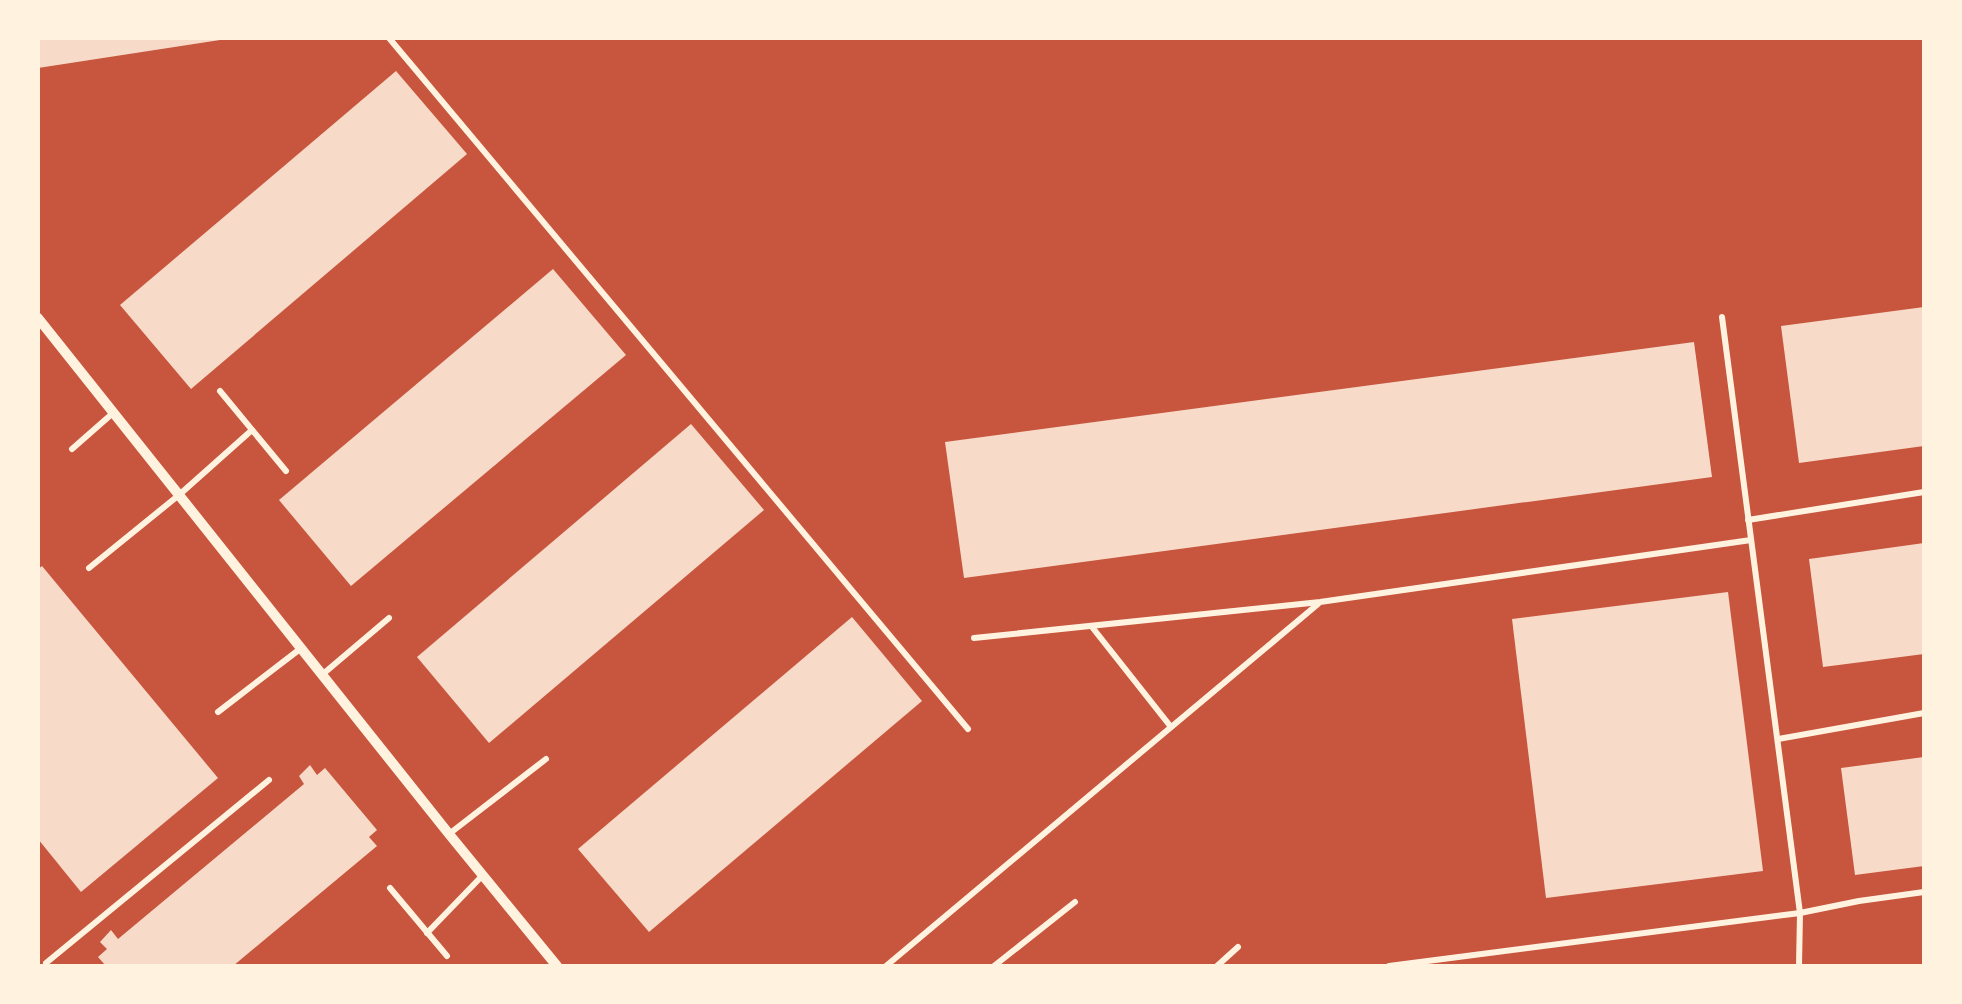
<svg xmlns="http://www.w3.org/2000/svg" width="1962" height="1004" font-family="Raleway,sans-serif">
<rect width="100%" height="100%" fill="#c8553d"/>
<g fill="#f7dbc8">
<path d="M38,38H220V40L38,68Z"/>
<path d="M396,71L467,154L191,389L120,305Z"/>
<path d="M553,269L626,355L351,586L279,500Z"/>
<path d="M1924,307V446L1799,463L1781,326Z"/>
<path d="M1694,342L1712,477L964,578L945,442Z"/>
<path d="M691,424L764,510L489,743L417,657Z"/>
<path d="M1924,543V654L1823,667L1809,559Z"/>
<path d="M42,566L218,778L81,892L38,839V569Z"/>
<path d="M1728,592L1763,871L1546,898L1512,619Z"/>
<path d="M852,617L922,701L649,932L578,849Z"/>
<path d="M1924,757V866L1855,875L1841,768Z"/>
<path d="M310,765L317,775L325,768L377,830L369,837L377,846L233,966H106L98,957L107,949L100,942L111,930L118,939L304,784L299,776Z"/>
</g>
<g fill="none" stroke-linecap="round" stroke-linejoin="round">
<g stroke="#fff3e0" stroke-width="6">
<path d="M389,38L968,729"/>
<path d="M1722,317L1800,913L1799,966"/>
<path d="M220,391L286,471"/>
<path d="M72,449L113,413"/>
<path d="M1748,520L1924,492"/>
<path d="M89,568L179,495L252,430"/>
<path d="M1092,627L1171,727"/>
<path d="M974,638L1320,602L1751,540"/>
<path d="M323,674L389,618"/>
<path d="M218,712L300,649"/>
<path d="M1778,739L1924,713"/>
<path d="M449,834L546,759"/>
<path d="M390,888L447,956"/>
<path d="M427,933L482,876"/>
<path d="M46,963L269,780"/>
<path d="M886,966L1318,604"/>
<path d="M994,966L1075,902"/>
<path d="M1217,966L1238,947"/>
<path d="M1389,966L1800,913L1859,901L1924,892"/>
</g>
<path stroke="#fff3e0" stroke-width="10" d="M38,318L449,834L557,966"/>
</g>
<rect width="1962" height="1004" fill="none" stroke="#fff3e0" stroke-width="80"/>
</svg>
